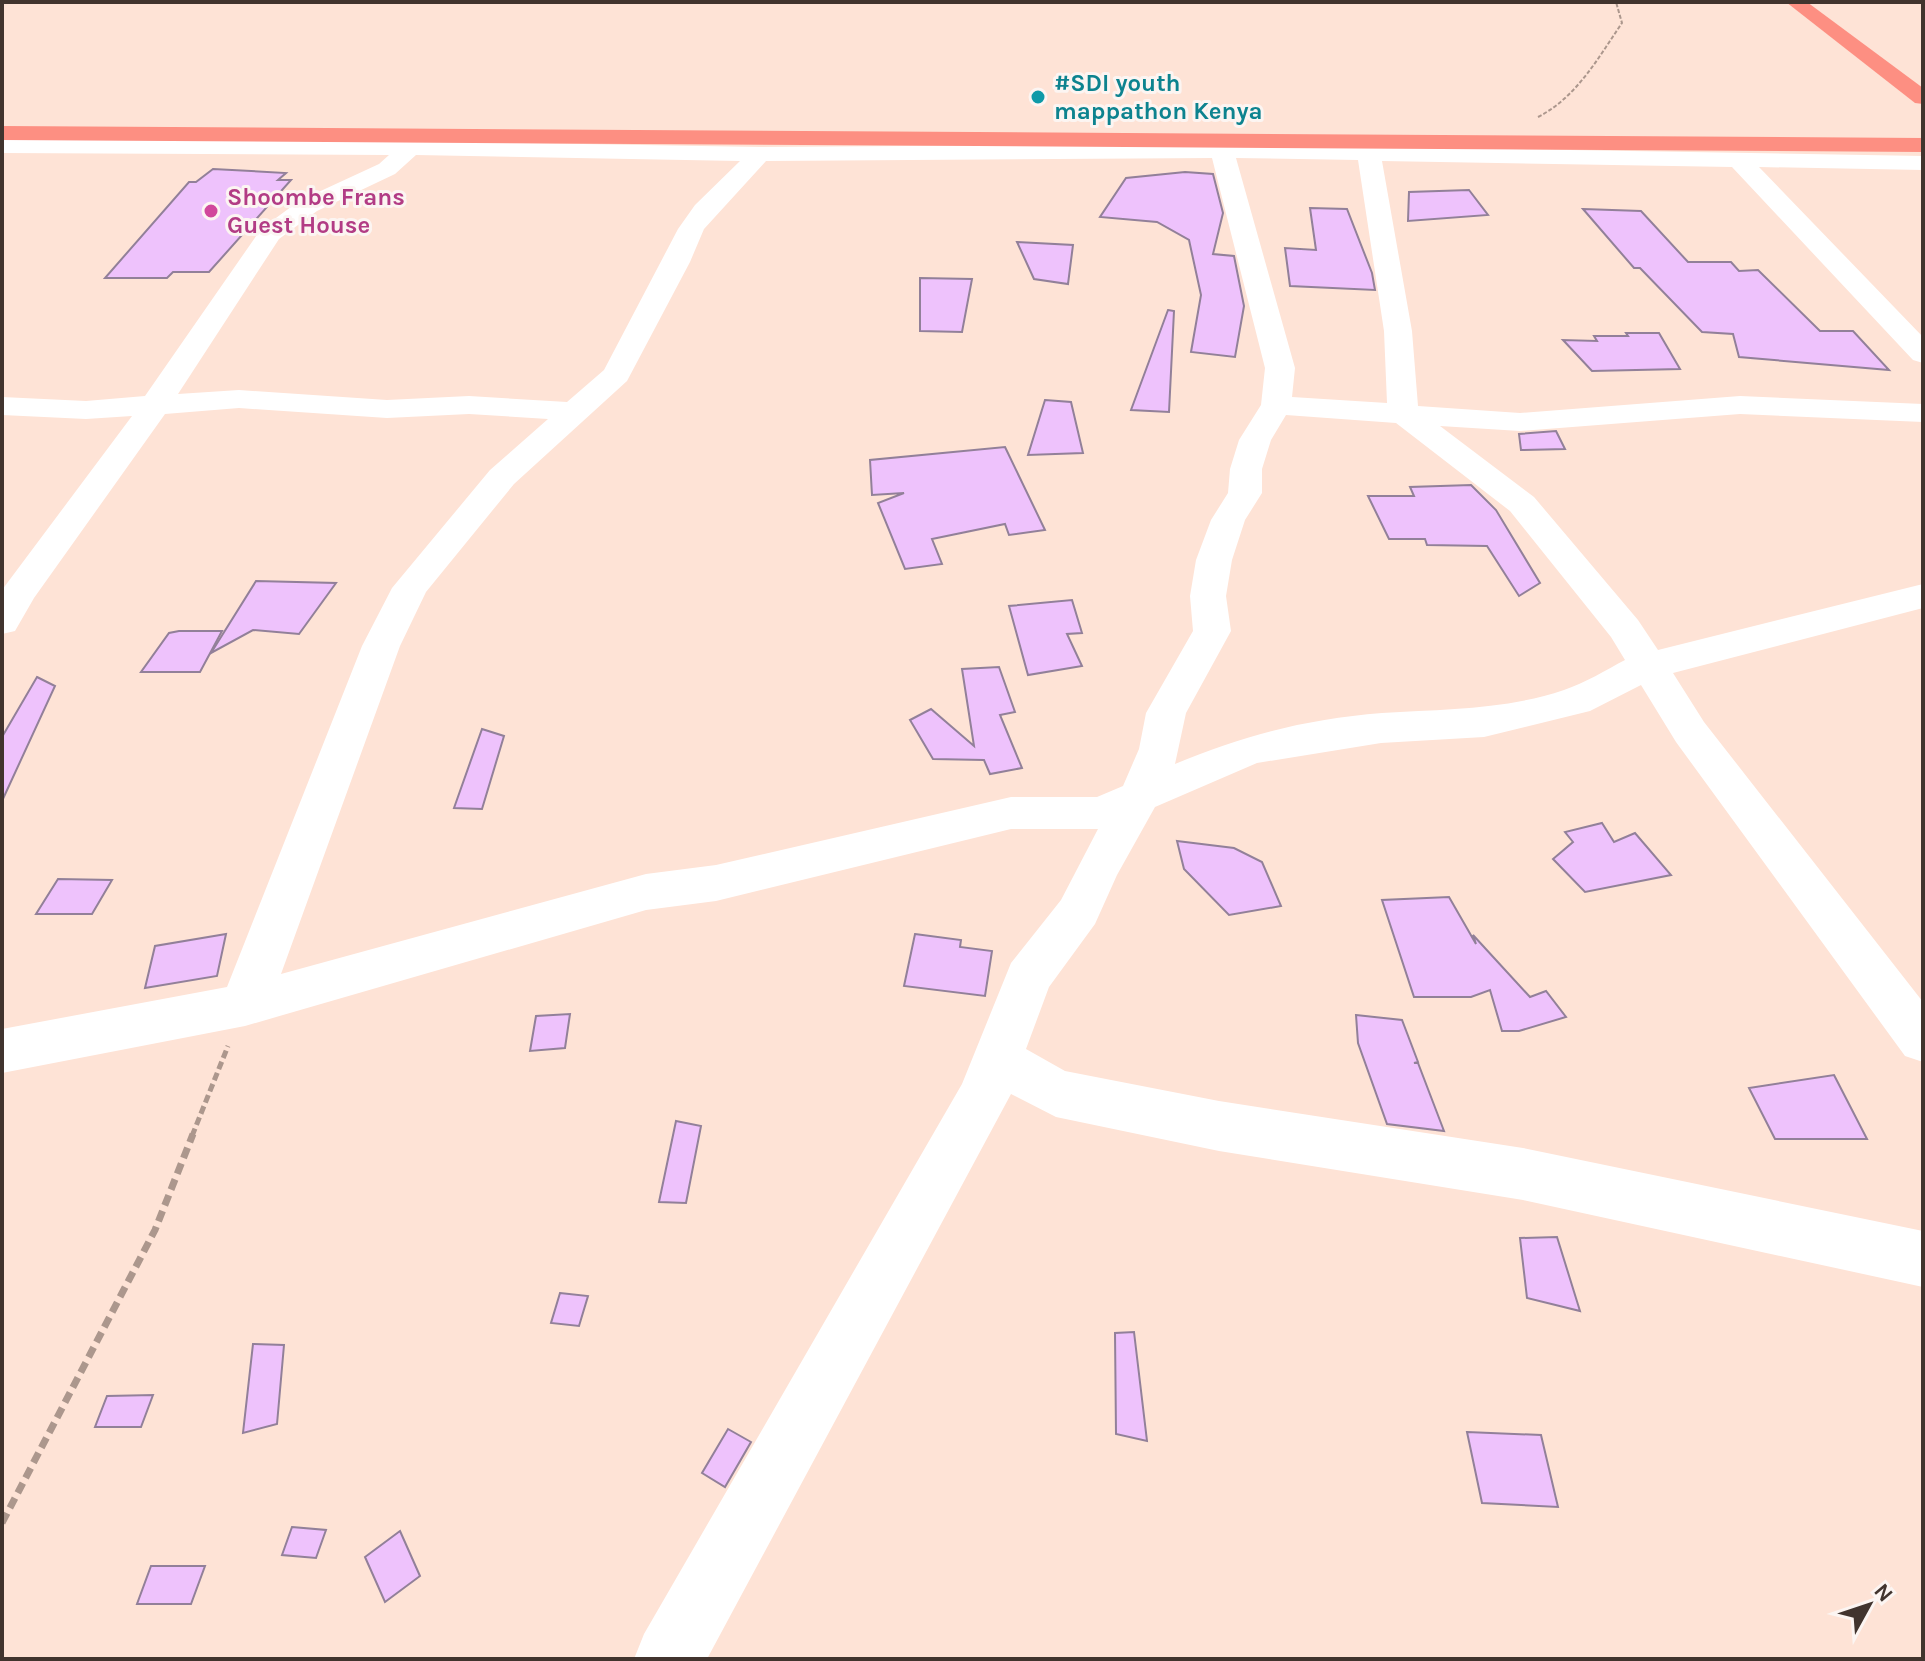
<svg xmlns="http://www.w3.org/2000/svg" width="1925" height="1661" font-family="Karla,sans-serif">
<rect width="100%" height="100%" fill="#fee3d6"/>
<g fill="#eec2fc" stroke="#928099" stroke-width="2">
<path d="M213,169L286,173L278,180H291L209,272H173L167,278H105L189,182H196Z"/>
<path d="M1185,172L1213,174L1223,213L1213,254L1234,256L1244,306L1235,357L1191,352L1201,295L1189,240L1157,222L1100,217L1126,178Z"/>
<path d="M1469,190L1488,215L1408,221L1409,192Z"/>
<path d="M1310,208L1347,209L1372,273L1375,290L1290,286L1285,248L1316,250Z"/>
<path d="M1583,209L1641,211L1688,262H1731L1739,271L1758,270L1820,331H1853L1889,370L1739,357L1733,334L1702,332L1640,268H1634Z"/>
<path d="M1017,242L1073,245L1068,284L1034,279Z"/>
<path d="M920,278L972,279L962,332L920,331Z"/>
<path d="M1168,310L1174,311L1169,412L1131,410Z"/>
<path d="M1626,333H1659L1680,369L1592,371L1563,340L1597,341L1594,336H1628Z"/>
<path d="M1045,400L1071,402L1083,453L1028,455Z"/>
<path d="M1556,431L1565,449L1521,450L1519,434Z"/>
<path d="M1005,447L1045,530L1009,535L1005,524L932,539L942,564L905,569L878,503L904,493L872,495L870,460Z"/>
<path d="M1471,485L1496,510L1540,583L1519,596L1487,546L1427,545L1425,539H1389L1368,496H1414L1410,487Z"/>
<path d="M256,581L336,583L299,634L253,630L211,653Z"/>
<path d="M1072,600L1082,633L1067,634L1082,666L1028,675L1009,606Z"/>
<path d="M179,631H222L200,672H141L169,633Z"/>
<path d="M999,667L1015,712L1000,715L1022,768L990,774L984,760L933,759L910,720L931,709L974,746L962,669Z"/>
<path d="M37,677L55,686L2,801V737Z"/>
<path d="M482,729L504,736L482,809L454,808Z"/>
<path d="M1602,823L1614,842L1635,833L1671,875L1585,892L1553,859L1573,842L1565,832Z"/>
<path d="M1177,841L1234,848L1262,862L1281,906L1229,915L1184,869Z"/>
<path d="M58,879L112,880L92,914H36Z"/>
<path d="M1449,897L1476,944L1473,935L1530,997L1546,991L1566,1017L1519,1031H1502L1490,990L1471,997H1414L1382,900Z"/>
<path d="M226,934L217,976L145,988L155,946Z"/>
<path d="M915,934L961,940L960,947L992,951L985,996L904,986Z"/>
<path d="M570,1014L565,1048L530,1051L536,1016Z"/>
<path d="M1356,1015L1402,1020L1418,1062L1414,1063H1418L1444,1131L1387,1124L1358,1043Z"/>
<path d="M1834,1075L1867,1139H1775L1749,1088Z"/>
<path d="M676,1121L701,1126L686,1203L659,1202Z"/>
<path d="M1557,1237L1580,1311L1527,1298L1520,1238Z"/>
<path d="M560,1293L588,1296L579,1326L551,1323Z"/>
<path d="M1134,1332L1147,1441L1116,1434L1115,1333Z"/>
<path d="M253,1344L284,1345L277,1424L243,1433Z"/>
<path d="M153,1395L141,1427H95L107,1396Z"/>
<path d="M728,1429L751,1442L725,1487L702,1473Z"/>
<path d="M1467,1432L1541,1435L1558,1507L1482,1503Z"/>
<path d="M292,1527L326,1530L316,1558L282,1555Z"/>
<path d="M400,1531L420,1576L385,1602L365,1557Z"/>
<path d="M151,1566H205L191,1604H137Z"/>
</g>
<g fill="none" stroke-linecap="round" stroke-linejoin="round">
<path stroke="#ac978d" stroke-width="2" stroke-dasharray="4 2" stroke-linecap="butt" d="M1538,117C1577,97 1598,58 1622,23L1616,2"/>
<path stroke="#ac978d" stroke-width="5" stroke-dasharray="8 4" stroke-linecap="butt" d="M192,1136L228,1046"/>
<path stroke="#ac978d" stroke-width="7" stroke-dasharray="11 6" stroke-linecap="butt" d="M2,1523L155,1230L193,1134"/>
<path fill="#fff" fill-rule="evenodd" d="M219,138L760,147L1222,144L1923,156V170L1759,167L1923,337V363L1913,360L1732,167L1382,161L1412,331L1418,406L1520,413L1740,396L1923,404V422L1740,414L1520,431L1440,426L1534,497L1638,620L1658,650L1923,584V608L1673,673L1704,722L1923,1002V1062L1905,1056L1676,742L1641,685L1590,711L1484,737L1381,743L1257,763L1155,807L1117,875L1095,924L1049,987L1026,1049L1065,1071L1219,1101L1523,1148L1923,1231V1287L1523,1200L1219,1151L1056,1117L1011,1094L707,1659H634L644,1634L962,1084L1011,963L1061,900L1098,829H1011L716,901L646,910L245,1026L2,1073V1029L227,987L362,646L392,588L490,470L548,419L469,414L387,418L239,408L165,414L34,598L15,631L2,634V590L132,416L86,419L2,415V397L86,401L145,396L261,229L299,201L379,164L389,155L2,153V139ZM416,155L740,161L695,205L678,229L604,370L567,402L469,396L387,400L239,390L178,394L279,239L317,211L395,174ZM1212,158L1265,368L1261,405L1239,440L1230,469L1228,493L1211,520L1196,560L1190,596L1193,631L1146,713L1139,749L1123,786L1097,797H1011L716,865L646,874L281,974L400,646L426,592L514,484L627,381L690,262L704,229L766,161ZM1236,158L1358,160L1384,331L1387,403L1292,397L1295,368ZM1286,415L1396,423L1510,511L1611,637L1625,660C1606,670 1585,683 1564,690C1505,710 1444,709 1382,713C1307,719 1244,735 1175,764L1186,713L1231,631L1226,596L1232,560L1245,520L1262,493V469L1271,440Z"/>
<g fill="#fd8f82" fill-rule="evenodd">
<path d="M1786,2H1807L1923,88V104L1915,103Z"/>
<path d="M2,126L1923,138V152L2,140Z"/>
</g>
</g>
<circle fill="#0f9aa8" stroke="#fcf5f2" stroke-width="3" cx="1038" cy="97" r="8"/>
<circle fill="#d1479c" stroke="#fcf5f2" stroke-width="3" cx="211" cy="211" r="8"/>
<g text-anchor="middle" stroke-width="6" stroke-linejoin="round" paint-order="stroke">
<g font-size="24" font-weight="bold" fill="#0d838f" stroke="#fcf5f2" text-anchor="start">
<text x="1054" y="91">#SDI youth<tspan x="1054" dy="28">mappathon Kenya</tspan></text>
</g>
<g font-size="24" font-weight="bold" fill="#b23c85" stroke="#fcf5f2" text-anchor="start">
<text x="227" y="205">Shoombe Frans<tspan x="227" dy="28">Guest House</tspan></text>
</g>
</g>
<rect width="1925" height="1661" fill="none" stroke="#41342e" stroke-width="8"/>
<g transform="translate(1869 1605) rotate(50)" stroke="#fcf5f2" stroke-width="6" paint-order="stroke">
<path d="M0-6L14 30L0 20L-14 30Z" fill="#41342e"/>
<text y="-12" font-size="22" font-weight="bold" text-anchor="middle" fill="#41342e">N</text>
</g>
</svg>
